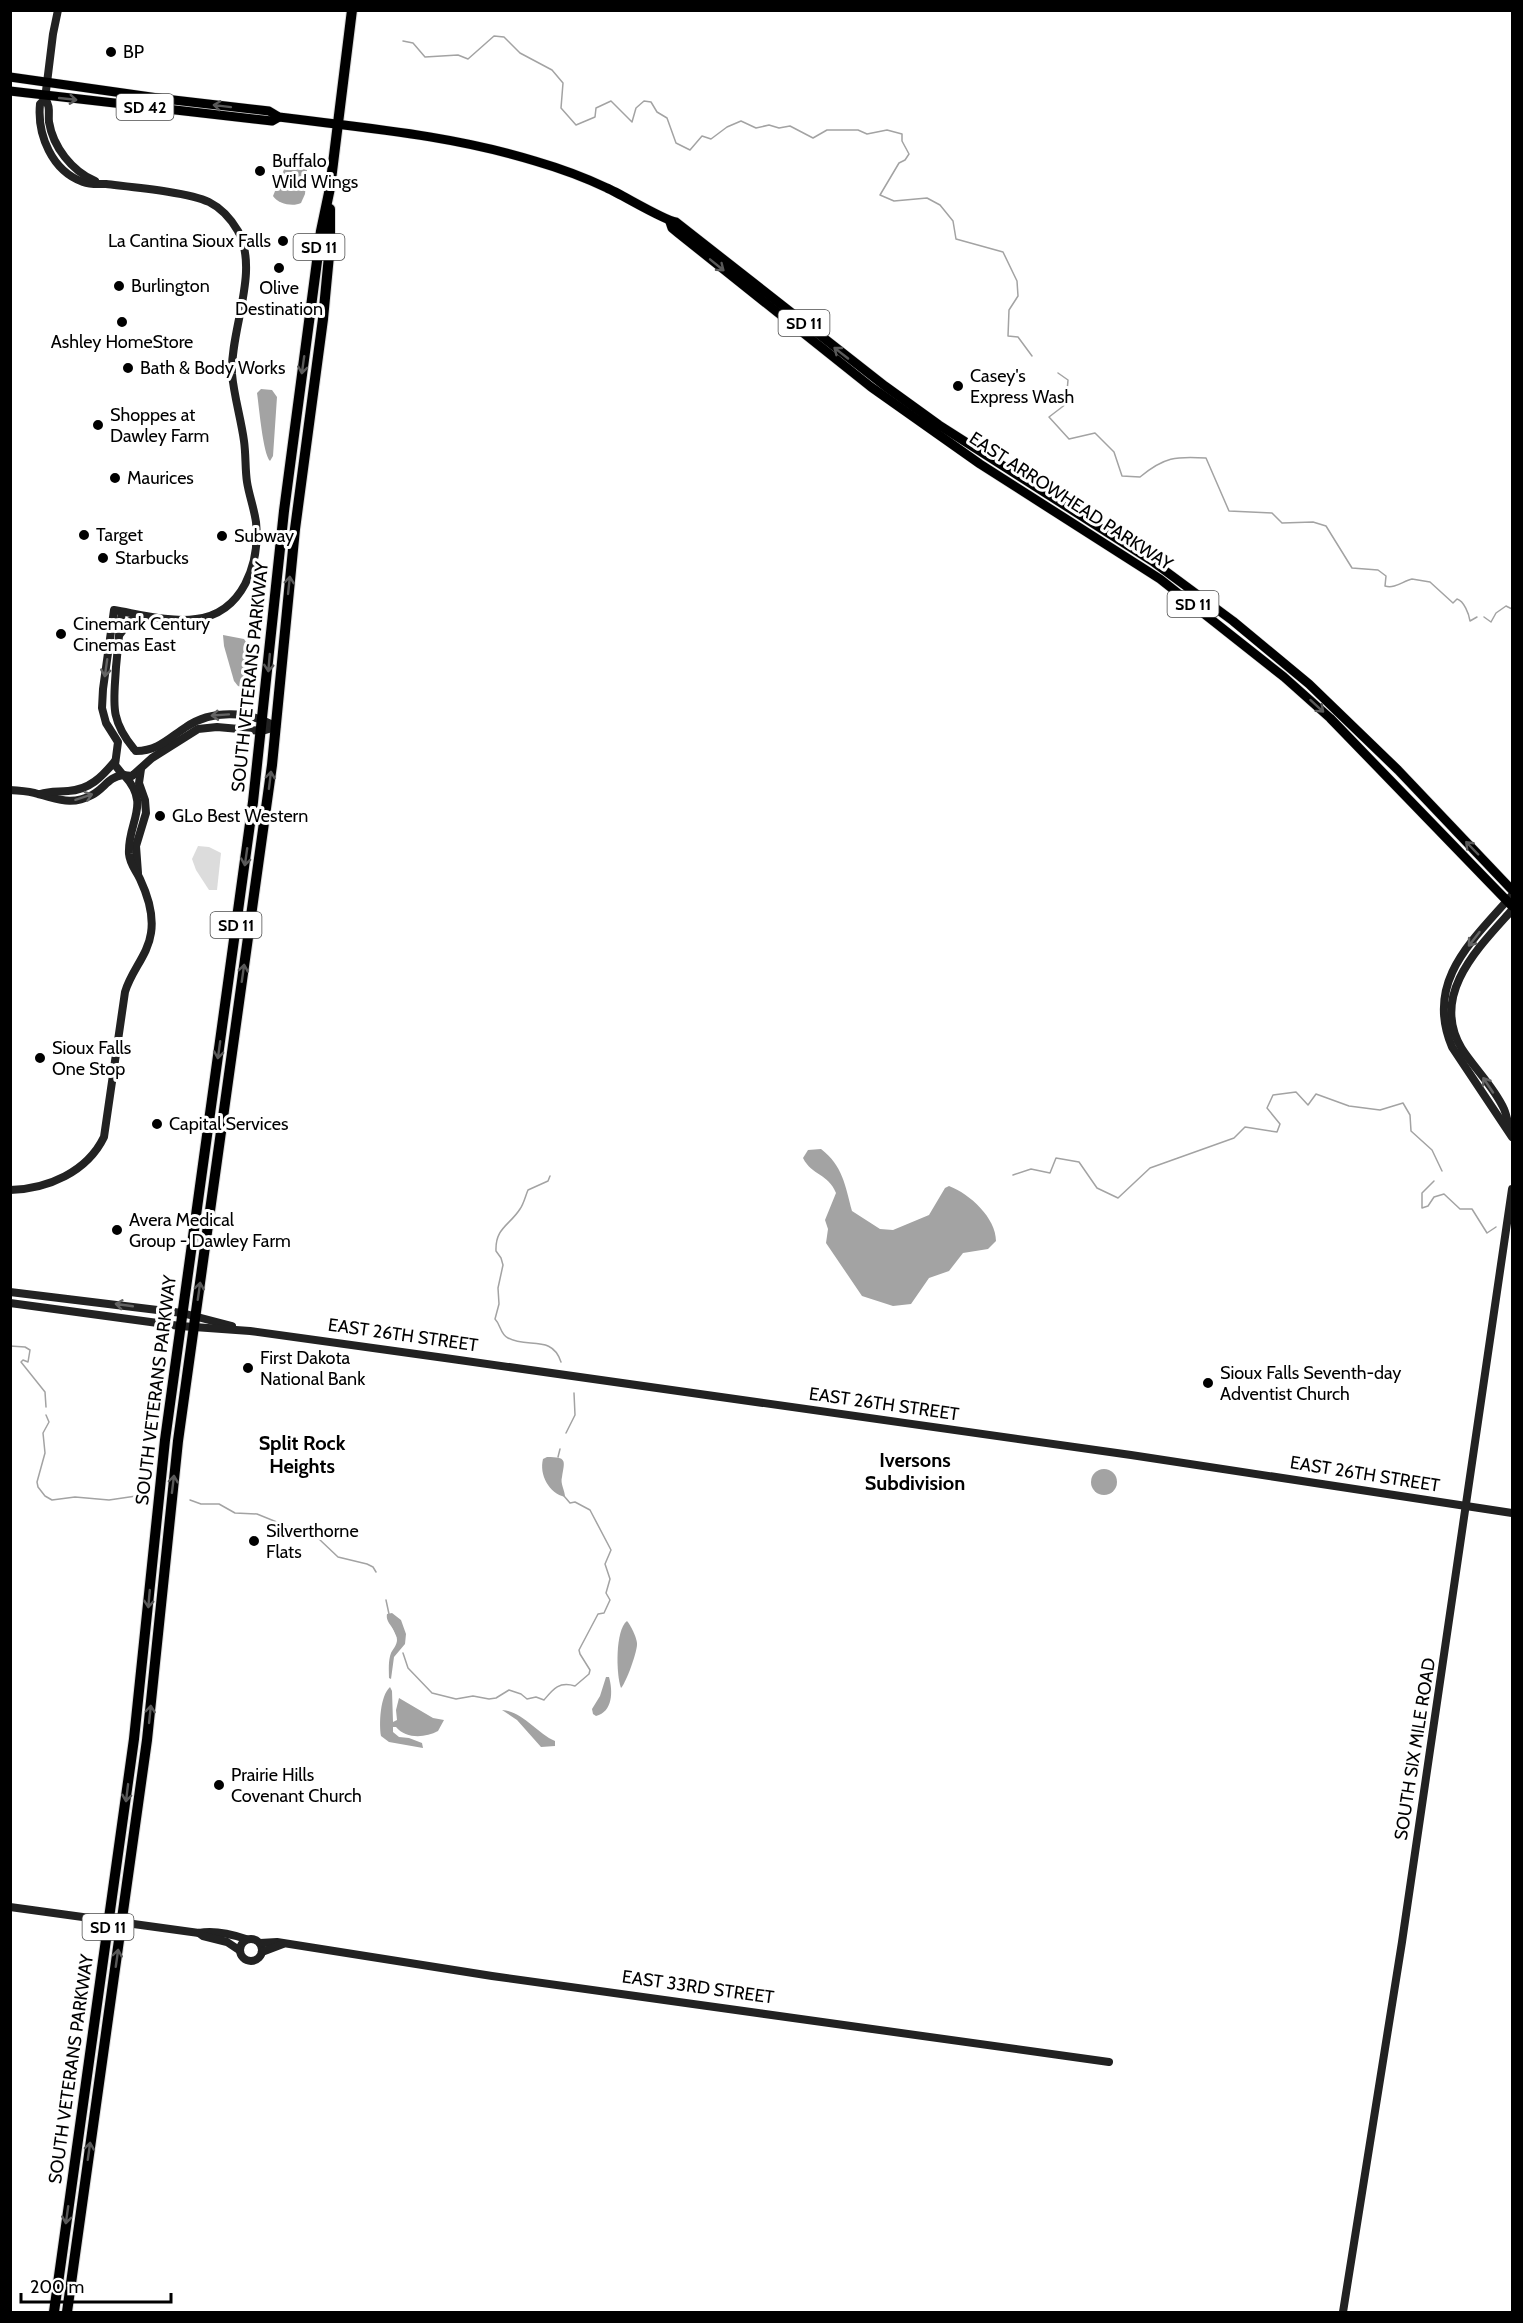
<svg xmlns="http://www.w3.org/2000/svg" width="1523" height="2323" font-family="Cabin,sans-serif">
<rect width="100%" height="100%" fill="#fff"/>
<path fill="#dcdcdc" d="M198,846L209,847L221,853L217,890H209L196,870L192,859Z"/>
<g fill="#a3a3a3">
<path d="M292,163L302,166L307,170L305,194L301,203C293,207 278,204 273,196L285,167Z"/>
<path d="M261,389L272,390L277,397L273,456L270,461C263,454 259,406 257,393Z"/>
<path d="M223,635L244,639L246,642V666L241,687L238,686L234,681L224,646Z"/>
<path d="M821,1149C843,1166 845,1185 852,1211L880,1229L893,1230L929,1215L945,1188L949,1186C970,1194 996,1218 996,1241L988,1249L963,1253L949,1271L929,1278L911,1304L893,1306L862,1296L826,1243L828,1229L825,1220L836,1193C828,1173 812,1176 803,1158L808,1150Z"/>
<path d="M547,1457C567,1457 565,1460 562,1477C560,1484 565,1490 565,1497C549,1493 539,1475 543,1459Z"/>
<circle cx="1104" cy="1482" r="13"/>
<path d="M392,1613L401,1620L406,1634L405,1644L394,1657L391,1679L389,1678C389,1670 388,1661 391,1653C393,1649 397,1645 397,1640C397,1628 385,1624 387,1614Z"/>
<path d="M627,1621C631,1626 636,1636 637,1643C638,1650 626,1683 621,1688C616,1675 615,1630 627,1621Z"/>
<path d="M606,1677H609C613,1691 613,1712 596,1716L593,1714L592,1709L600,1696Z"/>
<path d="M390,1687L392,1691L393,1722L397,1720L396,1710L399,1698L433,1718L444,1720L438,1731C425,1738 406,1739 396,1727H393V1732L399,1737L409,1738L422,1743L423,1748L389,1742L381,1736C379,1724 380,1696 390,1687Z"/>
<path d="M502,1710C522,1711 537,1733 555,1741V1746L541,1747L517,1720Z"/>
</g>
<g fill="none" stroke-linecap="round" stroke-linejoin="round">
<g stroke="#a3a3a3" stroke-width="1.5">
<path d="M403,41L413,43L425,57L458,55L468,59L494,36L504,37L520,53L552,70L563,83L561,108L576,125L595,117L596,108L611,101L632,122L636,108L644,101L651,102L657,112L667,118L676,143L690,150L702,136L711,139L727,127L741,121L756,128L769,125L779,128L790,126L813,138L827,130H858L867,134L887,130L902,134V141L909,154L905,160L899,163L880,195L894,201L927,198L940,205L953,221L956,239L1003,252L1017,281L1018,296L1009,310L1008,336L1018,337L1032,356"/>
<path d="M1058,373L1068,380L1066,404L1049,417L1069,439L1095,433L1114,452L1122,476L1140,477C1164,457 1176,456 1206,458L1229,511L1272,513L1282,523L1313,522L1326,526L1352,568L1378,570L1386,576L1385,586C1395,589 1403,581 1412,579L1430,582L1453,603L1457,599C1464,601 1469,614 1470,621L1477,617"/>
<path d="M1484,617L1491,622L1496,613L1506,606L1512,609"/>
<path d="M1013,1175L1031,1169L1050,1173L1056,1158L1079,1162L1097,1188L1118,1198L1150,1168L1234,1138L1245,1127L1277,1132L1280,1124L1267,1108L1273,1095L1296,1092L1308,1105L1316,1094L1349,1106L1380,1110L1403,1103L1410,1115L1411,1131L1432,1150L1442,1171"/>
<path d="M550,1176L548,1181L528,1190C525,1197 524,1203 520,1209C510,1225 495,1228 496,1251L501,1258L503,1265L498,1288L499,1304L495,1319C501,1325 500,1334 508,1338C527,1349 552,1334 561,1362"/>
<path d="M1434,1181L1422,1193V1208L1428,1206L1434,1197L1444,1194L1460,1209H1472L1487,1233L1496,1227"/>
<path d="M10,1346L25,1347L30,1350L28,1362L23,1360L21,1362L45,1392L46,1407"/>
<path d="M46,1415L49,1422L43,1433L45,1453L37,1482L38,1487L45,1496L52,1500L75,1497L109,1500L143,1495"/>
<path d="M566,1433L575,1415L574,1393"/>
<path d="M558,1457L560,1449"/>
<path d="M190,1500L201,1504H219L235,1513L257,1514L294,1529L303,1535L319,1539L338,1557L367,1564L373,1567L376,1572"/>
<path d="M386,1600L389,1614"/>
<path d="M393,1627L397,1636"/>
<path d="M403,1653L408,1668L432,1693L456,1699L473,1696L489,1699L496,1698L509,1690L521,1694L527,1699L536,1697L544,1700C553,1689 559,1681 575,1686L589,1674L590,1670L580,1654L579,1650L598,1614L604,1613L610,1600L606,1593L610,1579L605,1564L611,1550L590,1510L575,1502L570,1503L564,1496"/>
</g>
<g stroke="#dbdbdb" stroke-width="10">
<g id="primary">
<path d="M10,77L165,99L269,111L279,117C365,128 451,135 535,161C559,168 584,177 607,188C621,194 665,221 676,222L885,386L939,425L1152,561L1233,621L1309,684L1398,770L1512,890"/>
<path d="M10,91L272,121L279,117"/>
<path d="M670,222L672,228L678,233L871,387L980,464L1160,579L1284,677L1330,718L1512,906"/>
</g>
</g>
<g stroke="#dbdbdb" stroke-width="12">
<g id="highway">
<path d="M54,2312L134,1739L165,1440L253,802L284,511L321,231L330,188L352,10"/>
<path d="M67,2312L147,1740L178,1441L272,765L295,529L323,319L330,245V209"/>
</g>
</g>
<g stroke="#222" stroke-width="8">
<path d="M58,10L53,34L45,99L40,104C37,135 52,171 83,182C91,185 98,184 106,184C131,187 188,192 209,202C221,208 231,219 238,231C260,271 230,330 232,374C234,396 241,419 244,441C246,455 245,469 247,482C249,495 254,508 256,522C260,564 243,613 196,619C172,623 138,614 114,610L103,689L102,708L106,723L118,742L115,765L123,775L132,776L152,758L198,729L217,727L262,731L276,727"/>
<path d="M45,99C51,107 48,113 49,122C53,147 72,171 95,181"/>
<path d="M122,612C119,630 118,648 116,667C114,703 109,719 134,749"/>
<path d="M120,634L130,621L145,616"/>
<path d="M136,751C158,751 169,738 186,727C212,709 250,711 276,727"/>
<path d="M10,790C20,791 29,791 38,794C59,799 71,806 92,795C105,788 108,777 123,775"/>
<path d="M40,794C50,791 58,792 68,791C89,790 102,777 115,761"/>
<path d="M138,873L136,846L146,813L145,800L139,783L141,769"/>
<path d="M1510,1131C1508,1124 1507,1116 1504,1109C1494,1087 1475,1069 1462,1049C1429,995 1479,947 1512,910"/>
<path d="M1512,1137L1452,1047C1424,981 1473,940 1512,895"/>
<path d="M10,1190C48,1189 87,1172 104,1137L125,992C131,971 148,955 151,933C154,914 148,896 140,879C136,870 130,865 129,854C127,822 152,805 124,775"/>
<path d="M10,1292L182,1313L232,1326"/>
<path d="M10,1303L180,1326L250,1331L445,1358L1131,1455L1512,1513"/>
<path d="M10,1907L199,1933C214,1930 231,1934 246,1939"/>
<path d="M199,1933L203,1936L227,1942L239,1950"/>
<circle cx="251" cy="1950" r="11"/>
<path d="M260,1943L277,1942L492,1976L1109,2062"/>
<path d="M262,1952L283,1944"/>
<path d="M1343,2312L1402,1942L1512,1189"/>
</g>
<use href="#primary" stroke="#000" stroke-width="9"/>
<use href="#highway" stroke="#000" stroke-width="10"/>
</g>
<defs><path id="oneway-shaft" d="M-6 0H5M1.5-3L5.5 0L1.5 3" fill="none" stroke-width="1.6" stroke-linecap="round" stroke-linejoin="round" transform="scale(1.5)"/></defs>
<g stroke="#595959">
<use href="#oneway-shaft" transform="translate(68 99) rotate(6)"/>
<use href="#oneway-shaft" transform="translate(222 106) rotate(-173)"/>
<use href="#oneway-shaft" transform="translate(717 265) rotate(39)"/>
<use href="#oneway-shaft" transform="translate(841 353) rotate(-142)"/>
<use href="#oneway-shaft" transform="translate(303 365) rotate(98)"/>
<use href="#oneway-shaft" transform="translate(289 585) rotate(-84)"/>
<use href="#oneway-shaft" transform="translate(269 663) rotate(95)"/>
<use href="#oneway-shaft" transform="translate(1317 706) rotate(42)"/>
<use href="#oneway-shaft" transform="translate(270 780) rotate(-83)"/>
<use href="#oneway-shaft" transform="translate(1472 848) rotate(-134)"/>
<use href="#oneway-shaft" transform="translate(246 857) rotate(98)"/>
<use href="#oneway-shaft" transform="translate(243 973) rotate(-82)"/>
<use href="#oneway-shaft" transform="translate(219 1050) rotate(98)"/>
<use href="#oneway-shaft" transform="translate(199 1291) rotate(-82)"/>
<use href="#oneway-shaft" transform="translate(173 1484) rotate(-83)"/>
<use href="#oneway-shaft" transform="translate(149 1599) rotate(95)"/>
<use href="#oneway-shaft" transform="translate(150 1714) rotate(-84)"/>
<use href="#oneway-shaft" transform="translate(127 1793) rotate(97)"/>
<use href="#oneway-shaft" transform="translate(117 1958) rotate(-82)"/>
<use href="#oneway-shaft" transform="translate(89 2151) rotate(-82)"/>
<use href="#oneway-shaft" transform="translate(67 2215) rotate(98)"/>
</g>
<g stroke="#646464">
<use href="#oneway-shaft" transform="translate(106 668) rotate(98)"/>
<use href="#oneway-shaft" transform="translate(220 715) rotate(176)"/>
<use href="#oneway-shaft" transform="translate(84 797) rotate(-18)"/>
<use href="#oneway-shaft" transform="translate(1474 939) rotate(128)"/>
<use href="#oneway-shaft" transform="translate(1488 1085) rotate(-124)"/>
<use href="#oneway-shaft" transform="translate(124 1305) rotate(-172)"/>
</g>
<g fill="#000" stroke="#fff" stroke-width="2">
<circle cx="111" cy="52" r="6"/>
<circle cx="260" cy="171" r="6"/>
<circle cx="283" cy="241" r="6"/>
<circle cx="279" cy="268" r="6"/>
<circle cx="119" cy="286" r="6"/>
<circle cx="122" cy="322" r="6"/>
<circle cx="128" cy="368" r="6"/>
<circle cx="958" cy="386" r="6"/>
<circle cx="98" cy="425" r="6"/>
<circle cx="115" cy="478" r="6"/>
<circle cx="84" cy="535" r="6"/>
<circle cx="222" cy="536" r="6"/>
<circle cx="103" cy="558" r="6"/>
<circle cx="61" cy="634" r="6"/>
<circle cx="160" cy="816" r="6"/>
<circle cx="40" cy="1058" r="6"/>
<circle cx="157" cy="1124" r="6"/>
<circle cx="117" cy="1230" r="6"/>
<circle cx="248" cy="1368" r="6"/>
<circle cx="1208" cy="1383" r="6"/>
<circle cx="254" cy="1541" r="6"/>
<circle cx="219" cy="1785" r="6"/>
</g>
<g text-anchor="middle" stroke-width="6" stroke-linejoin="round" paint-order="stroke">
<g fill="#fff" stroke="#4c4c4c" stroke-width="1.5">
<rect x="116.5" y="94" width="57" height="26" rx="4.5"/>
<rect x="293.5" y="234" width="51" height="26" rx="4.5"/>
<rect x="778.5" y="310" width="51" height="26" rx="4.5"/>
<rect x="1167.5" y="591" width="51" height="26" rx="4.5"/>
<rect x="210.5" y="912" width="51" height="26" rx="4.5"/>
<rect x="82.5" y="1914" width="51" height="26" rx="4.5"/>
</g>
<g font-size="16" font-weight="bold" fill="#000">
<text x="145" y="113">SD 42</text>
<text x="319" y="253">SD 11</text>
<text x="804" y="329">SD 11</text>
<text x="1193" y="610">SD 11</text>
<text x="236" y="931">SD 11</text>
<text x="108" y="1933">SD 11</text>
</g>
<g font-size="18" fill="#000" stroke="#fff" text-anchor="start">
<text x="123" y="58">BP</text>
<text x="272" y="167">Buffalo<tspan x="272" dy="21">Wild Wings</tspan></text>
<text x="271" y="247" text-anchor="end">La Cantina Sioux Falls</text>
<text x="131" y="292">Burlington</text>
<text x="279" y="294" text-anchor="middle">Olive<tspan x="279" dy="21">Destination</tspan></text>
<text x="122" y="348" text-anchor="middle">Ashley HomeStore</text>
<text x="140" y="374">Bath &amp; Body Works</text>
<text x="970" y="382">Casey's<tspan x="970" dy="21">Express Wash</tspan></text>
<text x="110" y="421">Shoppes at<tspan x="110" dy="21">Dawley Farm</tspan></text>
<text x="127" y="484">Maurices</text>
<text x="96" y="541">Target</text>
<text x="234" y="542">Subway</text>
<text x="115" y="564">Starbucks</text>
<text x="73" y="630">Cinemark Century<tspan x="73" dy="21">Cinemas East</tspan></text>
<text x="172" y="822">GLo Best Western</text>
<text x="52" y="1054">Sioux Falls<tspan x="52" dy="21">One Stop</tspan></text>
<text x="169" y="1130">Capital Services</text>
<text x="129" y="1226">Avera Medical<tspan x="129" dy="21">Group - Dawley Farm</tspan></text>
<text x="260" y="1364">First Dakota<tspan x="260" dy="21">National Bank</tspan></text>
<text x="1220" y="1379">Sioux Falls Seventh-day<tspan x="1220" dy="21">Adventist Church</tspan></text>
<text x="266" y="1537">Silverthorne<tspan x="266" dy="21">Flats</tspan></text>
<text x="231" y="1781">Prairie Hills<tspan x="231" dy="21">Covenant Church</tspan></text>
</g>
<g font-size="18" fill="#000" stroke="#fff">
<text transform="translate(1071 501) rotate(33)" y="6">EAST ARROWHEAD PARKWAY</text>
<text transform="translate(250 677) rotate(-84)" y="6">SOUTH VETERANS PARKWAY</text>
<text transform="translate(403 1335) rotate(8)" y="6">EAST 26TH STREET</text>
<text transform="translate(156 1390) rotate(-83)" y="6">SOUTH VETERANS PARKWAY</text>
<text transform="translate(884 1404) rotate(8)" y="6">EAST 26TH STREET</text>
<text transform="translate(1365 1474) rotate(9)" y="6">EAST 26TH STREET</text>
<text transform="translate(1415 1749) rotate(-81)" y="6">SOUTH SIX MILE ROAD</text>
<text transform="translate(698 1987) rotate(8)" y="6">EAST 33RD STREET</text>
<text transform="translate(71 2069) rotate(-82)" y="6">SOUTH VETERANS PARKWAY</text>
</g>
<g font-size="20" font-weight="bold" fill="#000" stroke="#fff">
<text x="302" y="1450">Split Rock<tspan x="302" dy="23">Heights</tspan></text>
<text x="915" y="1467">Iversons<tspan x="915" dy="23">Subdivision</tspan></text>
</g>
</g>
<rect width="1523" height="2323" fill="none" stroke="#000000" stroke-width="24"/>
<path d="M21 2293v9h150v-9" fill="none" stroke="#000000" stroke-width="3"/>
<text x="30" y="2293" font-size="18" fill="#000000" stroke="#ffffff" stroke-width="4.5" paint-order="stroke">200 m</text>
</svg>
